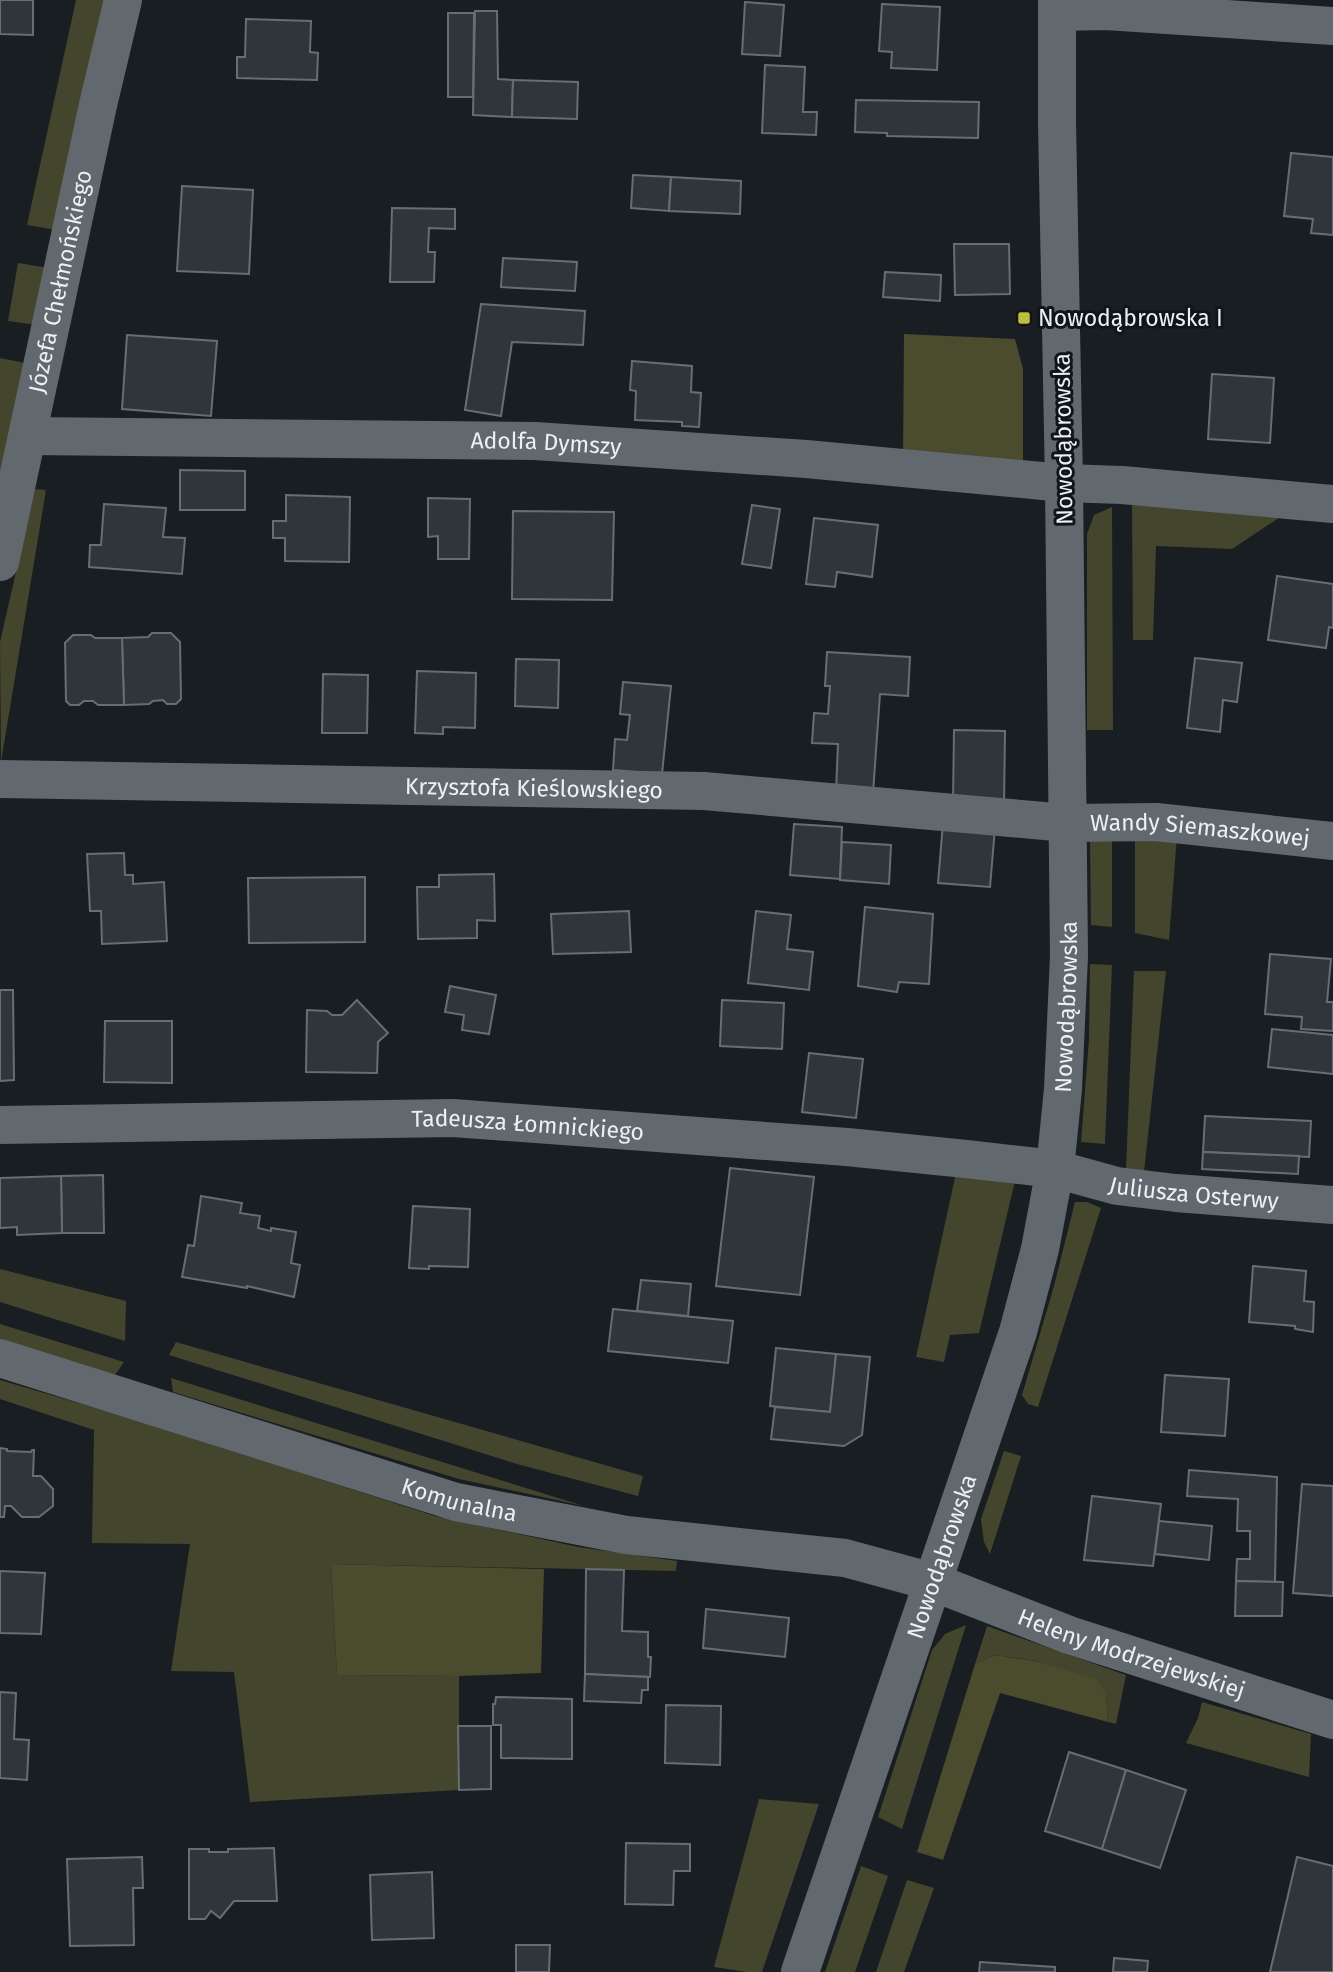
<svg xmlns="http://www.w3.org/2000/svg" width="1333" height="1972" font-family="'Fira Sans',sans-serif">
<rect width="100%" height="100%" fill="#191e23"/>
<g fill="#44452d">
<path d="M76,0H110L57,230L27,225Z"/>
<path d="M18,263L49,268L37,325L8,321Z"/>
<path d="M0,358L25,363L0,487Z"/>
<path d="M35,489L46,490L1,762L0,642Z"/>
<path d="M1132,504L1286,513L1232,549L1156,546L1153,640H1133Z"/>
<path d="M1112,507L1113,730H1087V534L1094,515Z"/>
<path d="M1135,833L1177,835L1169,940L1135,933Z"/>
<path d="M1112,836V927L1091,925L1090,838Z"/>
<path d="M1090,964L1112,965L1105,1144L1081,1142L1089,1039Z"/>
<path d="M1134,971H1166L1143,1181L1126,1169Z"/>
<path d="M956,1173L1015,1181L979,1333L950,1335L944,1362L916,1357Z"/>
<path d="M1075,1202H1087L1101,1208L1038,1407L1028,1404L1022,1395L1054,1286Z"/>
<path d="M0,1269L126,1301L125,1341L0,1302Z"/>
<path d="M0,1324L124,1362L115,1375L0,1339Z"/>
<path d="M176,1342L643,1476L638,1496L517,1464L169,1355Z"/>
<path d="M171,1378L584,1506L459,1479L173,1392Z"/>
<path d="M0,1380L129,1418L435,1516L578,1547L677,1561L676,1571L331,1564L337,1675L459,1676V1790L250,1802L234,1672L171,1671L190,1544L92,1543L94,1430L0,1399Z"/>
<path d="M1004,1451L1021,1456L990,1554L984,1542L981,1519Z"/>
<path d="M966,1625L902,1829L878,1817L932,1650L945,1634Z"/>
<path d="M987,1626L1126,1675L1116,1724L1108,1722L1106,1694L1036,1661L995,1655L975,1664Z"/>
<path d="M1202,1702L1311,1734L1309,1777L1186,1743L1198,1718Z"/>
<path d="M759,1799L819,1804L762,1972H747L714,1967Z"/>
<path d="M861,1866L888,1876L855,1972H825Z"/>
<path d="M907,1880L934,1888L904,1972H876Z"/>
</g>
<g fill="#4b4b2e">
<path d="M904,334L1015,339L1023,369V468L903,460Z"/>
<path d="M331,1564L544,1569L541,1673L459,1676L337,1675Z"/>
<path d="M995,1655L1035,1661L1096,1679L1106,1694L1108,1722L1000,1693L943,1860L917,1852L975,1664Z"/>
</g>
<g fill="#2f353a" stroke="#676e73" stroke-width="2">
<path d="M0,0H33V35L0,34Z"/>
<path d="M745,2L784,5L780,56L742,54Z"/>
<path d="M882,4L940,7L937,70L891,68L892,52L879,51Z"/>
<path d="M475,11H497L498,79L513,80L512,117L473,115Z"/>
<path d="M448,13H474L473,97H448Z"/>
<path d="M246,19L311,21L310,52L318,53L317,80L237,78V57H245Z"/>
<path d="M765,65L805,67L803,112H817L816,135L762,133Z"/>
<path d="M513,80L578,82L577,119L512,117Z"/>
<path d="M856,100L979,102L978,138L887,136V133L855,132Z"/>
<path d="M1291,153L1333,157V235L1311,233L1313,219L1284,216Z"/>
<path d="M633,175L671,177L669,211L631,208Z"/>
<path d="M671,177L741,181L740,214L669,211Z"/>
<path d="M182,186L253,190L249,274L177,271Z"/>
<path d="M392,208L455,209V229L429,228L428,252H435L434,282H390Z"/>
<path d="M954,244H1009L1010,294L955,295Z"/>
<path d="M503,258L577,262L575,291L501,287Z"/>
<path d="M885,272L941,275L940,301L883,297Z"/>
<path d="M481,304L585,311L583,345L512,342L501,416L465,410Z"/>
<path d="M127,335L217,341L211,416L122,409Z"/>
<path d="M632,361L692,366L691,392L701,393L699,427L682,426V422L635,420L636,391L630,390Z"/>
<path d="M1212,374L1274,378L1270,443L1208,439Z"/>
<path d="M180,470L245,471V510H180Z"/>
<path d="M286,495L350,497L349,562L285,561V538H273V521H286Z"/>
<path d="M428,498L470,499L469,559H438V536L428,537Z"/>
<path d="M104,504L166,508L163,537L185,538L182,574L89,567L90,545H101Z"/>
<path d="M752,505L780,509L771,568L742,564Z"/>
<path d="M513,511L614,512L612,600L512,599Z"/>
<path d="M814,518L878,525L872,577L837,572L835,587L806,584Z"/>
<path d="M1277,576L1333,584V628L1329,627L1326,648L1268,640Z"/>
<path d="M152,633H171L180,642L181,699L176,704H167L163,700L153,701L149,704L124,705L122,638L148,637Z"/>
<path d="M73,635H91L95,638H122L124,705H98L93,701H84L79,705H70L66,701L65,643Z"/>
<path d="M827,652L910,657L908,696L880,694L873,793L836,791L838,744L812,743L814,713L828,714L830,686H825Z"/>
<path d="M1195,658L1242,663L1237,702L1223,700L1220,732L1187,728Z"/>
<path d="M516,659L559,660L558,708L515,706Z"/>
<path d="M417,671L476,673L475,728L443,727V734L415,733Z"/>
<path d="M323,674L368,675L367,733H322Z"/>
<path d="M623,682L671,686L662,774L613,770L615,739L627,740L630,715L620,714Z"/>
<path d="M954,730L1005,731L1004,806L953,802Z"/>
<path d="M943,823L995,828L990,887L938,883Z"/>
<path d="M794,824L842,827L840,879L790,875Z"/>
<path d="M842,842L891,845L889,884L840,880Z"/>
<path d="M124,853L125,875H133V884L164,882L167,941L102,944L101,911H90L87,854Z"/>
<path d="M494,874L495,921L477,920V938L418,939L417,887H439V875Z"/>
<path d="M365,877V942L249,943L248,878Z"/>
<path d="M865,907L933,914L929,984L899,982L897,992L858,986Z"/>
<path d="M629,911L631,952L553,954L551,914Z"/>
<path d="M756,911L791,915L787,949L813,952L809,990L748,983Z"/>
<path d="M1270,954L1331,959L1327,1002H1333V1031L1301,1029L1302,1017L1265,1014Z"/>
<path d="M450,986L496,995L489,1034L462,1030L464,1015L445,1012Z"/>
<path d="M0,990H13L14,1080L0,1081Z"/>
<path d="M357,1000L388,1033L378,1042L377,1073L306,1072L307,1010L327,1011L332,1015H342Z"/>
<path d="M722,1000L784,1003L782,1049L720,1046Z"/>
<path d="M105,1021H172V1083L104,1082Z"/>
<path d="M1272,1029L1333,1035V1074L1268,1067Z"/>
<path d="M809,1053L863,1059L856,1118L802,1112Z"/>
<path d="M1205,1116L1311,1121L1309,1157L1203,1152Z"/>
<path d="M1203,1152L1299,1156L1298,1174L1202,1169Z"/>
<path d="M730,1168L814,1177L800,1295L716,1286Z"/>
<path d="M103,1175L104,1233H62L61,1176Z"/>
<path d="M61,1176L62,1233L17,1235V1227L0,1228V1178Z"/>
<path d="M201,1196L242,1203L240,1213L260,1216L258,1228L271,1231V1228L296,1232L291,1263L300,1265L294,1297L247,1286V1288L182,1277L188,1245L194,1246Z"/>
<path d="M413,1206L470,1209L468,1267L429,1266V1269L409,1268Z"/>
<path d="M1253,1266L1306,1271L1304,1301L1314,1302L1313,1332L1295,1329V1326L1249,1322Z"/>
<path d="M641,1280L691,1284L688,1316L637,1311Z"/>
<path d="M613,1309L733,1321L728,1363L608,1351Z"/>
<path d="M776,1348L836,1354L830,1412L770,1406Z"/>
<path d="M836,1354L870,1357L862,1435L844,1446L771,1439L775,1407L830,1412Z"/>
<path d="M1165,1375L1229,1379L1225,1436L1161,1432Z"/>
<path d="M0,1448L7,1449V1451L31,1452L32,1450H34L33,1476H41L53,1489V1506L39,1517H22L11,1506H5L4,1517H0Z"/>
<path d="M1189,1470L1277,1477L1275,1582L1236,1581L1237,1559H1250V1531H1237L1238,1499L1187,1496Z"/>
<path d="M1302,1484L1333,1486V1596L1293,1593Z"/>
<path d="M1092,1496L1161,1504L1153,1566L1084,1560Z"/>
<path d="M1159,1521L1212,1526L1209,1560L1155,1554Z"/>
<path d="M586,1569L624,1570L622,1631L648,1632V1657H651L650,1677L585,1674Z"/>
<path d="M0,1571L45,1573L41,1634L0,1633Z"/>
<path d="M1236,1581L1283,1582L1282,1616H1235Z"/>
<path d="M706,1609L789,1618L785,1657L703,1648Z"/>
<path d="M585,1674L648,1677V1690H642L641,1703L584,1701Z"/>
<path d="M0,1692L16,1693L14,1739L29,1740L27,1780L0,1778Z"/>
<path d="M496,1697L572,1699V1759L501,1758V1725H493V1704H495Z"/>
<path d="M666,1705L721,1706L720,1765L665,1763Z"/>
<path d="M458,1726H491V1789L459,1790Z"/>
<path d="M1069,1752L1126,1770L1102,1849L1045,1831Z"/>
<path d="M1126,1770L1186,1790L1160,1868L1102,1849Z"/>
<path d="M626,1843L690,1844V1871H674L673,1905L625,1904Z"/>
<path d="M274,1848L277,1901H234L220,1918L211,1911L205,1919H189V1849H209V1852H228V1849Z"/>
<path d="M142,1857L143,1888H133L134,1945L70,1946L67,1859Z"/>
<path d="M1297,1857L1333,1866V1972H1270Z"/>
<path d="M432,1872L434,1938L372,1940L370,1875Z"/>
<path d="M516,1945H550L549,1972H516Z"/>
<path d="M1114,1958L1148,1961L1147,1972H1113Z"/>
<path d="M980,1962L1055,1967V1972H979Z"/>
</g>
<g fill="none" stroke-linecap="round" stroke-linejoin="round">
<g stroke="#62696e" stroke-width="38">
<path d="M1057,12L1106,11L1333,26"/>
<path id="s1" d="M28,436L535,441L806,459L1064,483L1122,485L1333,504"/>
<path id="s2" d="M0,562L98,105L123,0"/>
<path id="s3" d="M0,779L704,791L1067,823L1156,822L1333,841"/>
<path id="s4" d="M0,1125L453,1118L847,1147L966,1159L1055,1169L1117,1186L1176,1193L1333,1205"/>
<path id="s5" d="M0,1358L456,1502L626,1535L845,1558L933,1582L1069,1635L1333,1720"/>
</g>
<path stroke="#62696e" stroke-width="38" id="s6" d="M800,1972L1018,1332L1040,1249L1055,1169L1063,1089L1069,956L1064,483L1057,122V0"/>
</g>
<rect fill="#bebe42" stroke="#101519" stroke-width="2.5" x="1017" y="311" width="14" height="14" rx="3.5"/>
<g text-anchor="middle" stroke-width="6" stroke-linejoin="round" paint-order="stroke">
<g font-size="23" fill="#ecf0f4" stroke="#101519">
<text dy="8" stroke="none"><textPath href="#s2" startOffset="287">Józefa Chełmońskiego</textPath></text>
<text transform="translate(1063 439) rotate(-91)" y="8">Nowodąbrowska</text>
<text dy="8" stroke="none"><textPath href="#s1" startOffset="518">Adolfa Dymszy</textPath></text>
<text dy="8" stroke="none"><textPath href="#s3" startOffset="534">Krzysztofa Kieślowskiego</textPath></text>
<text dy="8" stroke="none"><textPath href="#s3" startOffset="1202">Wandy Siemaszkowej</textPath></text>
<text dy="8" stroke="none"><textPath href="#s6" startOffset="1006">Nowodąbrowska</textPath></text>
<text dy="8" stroke="none"><textPath href="#s4" startOffset="528">Tadeusza Łomnickiego</textPath></text>
<text dy="8" stroke="none"><textPath href="#s4" startOffset="1199">Juliusza Osterwy</textPath></text>
<text dy="8" stroke="none"><textPath href="#s5" startOffset="481">Komunalna</textPath></text>
<text dy="8" stroke="none"><textPath href="#s6" startOffset="439">Nowodąbrowska</textPath></text>
<text dy="8" stroke="none"><textPath href="#s5" startOffset="1174">Heleny Modrzejewskiej</textPath></text>
</g>
<g font-size="23" fill="#ecf0f4" stroke="#101519" text-anchor="start">
<text x="1038" y="326">Nowodąbrowska I</text>
</g>
</g>
</svg>
